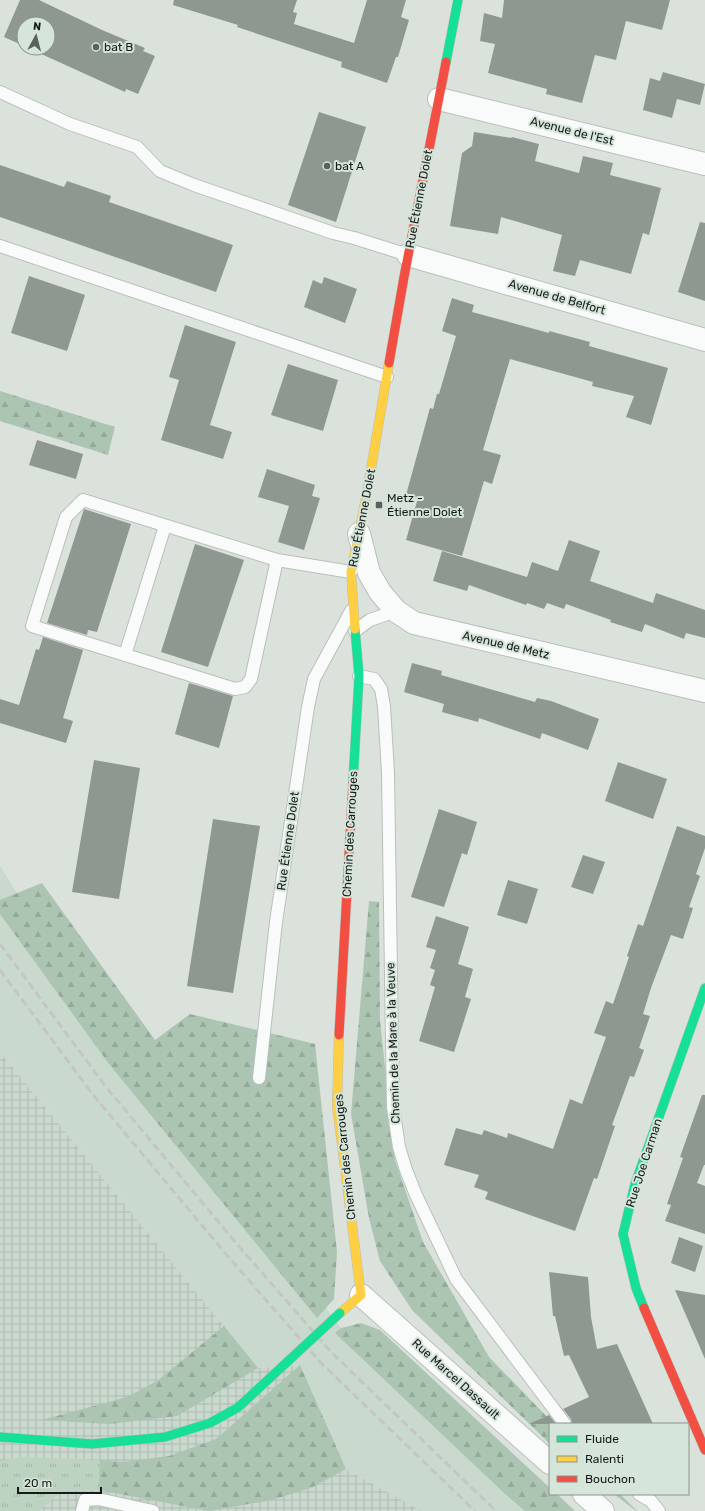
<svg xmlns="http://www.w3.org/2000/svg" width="705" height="1511" font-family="Rubik,sans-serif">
<defs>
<pattern id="industrial-grid" width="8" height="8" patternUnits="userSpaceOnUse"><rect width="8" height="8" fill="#cad9cd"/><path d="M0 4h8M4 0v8" fill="none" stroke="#adbaaf"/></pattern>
<pattern id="grass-tufts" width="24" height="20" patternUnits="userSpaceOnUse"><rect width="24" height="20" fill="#bdd3c2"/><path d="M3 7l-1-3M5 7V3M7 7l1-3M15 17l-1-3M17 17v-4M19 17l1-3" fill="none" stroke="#a2b5a6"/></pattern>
<pattern id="forest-firs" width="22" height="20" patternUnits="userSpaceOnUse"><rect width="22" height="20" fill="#acc5b3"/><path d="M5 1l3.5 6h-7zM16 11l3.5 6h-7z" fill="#93a999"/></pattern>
</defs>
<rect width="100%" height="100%" fill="#dae2db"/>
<path fill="#cad9cd" d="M0,866L46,939L341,1328L556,1511H421L346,1469L300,1365L258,1368L0,1052Z"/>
<path fill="url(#industrial-grid)" d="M0,1052L258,1368L300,1365L346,1469L421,1511H0Z"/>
<path fill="url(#grass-tufts)" d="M23,1457L100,1460L99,1490L63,1491L39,1511H0V1461Z"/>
<g fill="url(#forest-firs)">
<path d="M0,391L115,427L108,455L0,421Z"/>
<path d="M42,883L155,1040L190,1014L315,1044L337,1252L334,1299L317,1318L109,1064L0,914V900Z"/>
<path d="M369,901L379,902L380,1020L395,1160L423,1242L489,1357L554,1424H550V1444L412,1310L380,1261L369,1218L351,1114Z"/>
<path d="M361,1323L380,1330L550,1488V1494H557L575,1511H525L504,1493L335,1333L341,1328Z"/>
<path d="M224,1326L258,1368L177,1416L110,1424L42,1420L127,1397L157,1381Z"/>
<path d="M300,1365L346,1469L313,1487L272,1500L209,1511L99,1490L100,1460L123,1462L169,1456L216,1439Z"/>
<path d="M614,1494H620L637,1511H636Z"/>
</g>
<g fill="#8e9890">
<path d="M20,0H39L102,30L145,48L143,51L155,56L138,94L126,89L125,92L28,48H48V24H24V46L4,37Z"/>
<path d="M174,0H297L293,12L297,13L294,24L354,43L367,0H406L401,17L409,20L398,57H396L387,83L341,67L342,62L237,27L238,25L173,5Z"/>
<path d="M504,0H670L662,30L626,21L616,60L595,55L582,103L546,94L547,89L488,73L495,44L480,41L484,13L502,18Z"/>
<path d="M663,72L705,84L700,105L677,99L672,118L643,110L650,78L660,81Z"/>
<path d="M319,112L366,127L336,222L288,205Z"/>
<path d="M474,132L511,138L512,137L539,144L535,161L579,173L583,156L613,163L610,175L661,188L649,235L643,233L631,274L580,260L575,276L553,271L562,235L501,217L498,234L450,226L462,153L472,146Z"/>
<path d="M0,165L64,187L67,181L111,196L109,202L233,245L216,292L0,217Z"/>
<path d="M700,222L705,223V301L678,292Z"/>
<path d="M29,276L85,295L67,351L11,333Z"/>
<path d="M324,277L357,289L345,323L304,307L313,280L322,284Z"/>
<path d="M452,298L474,305L472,312L549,333V331L590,342L589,346L668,368L651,425L626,417L634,396L592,386L593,382L510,359L483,450L501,455L492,484L484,481L462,556L406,540L418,498L406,495L430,408L433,409L437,394H439L456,336L442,331Z"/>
<path d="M185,325L236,342L210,425L232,432L223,459L161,440L179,380L169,377Z"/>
<path d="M288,364L338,380L323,431L271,415Z"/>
<path d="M37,440L83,454L76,479L29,465Z"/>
<path d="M267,469L315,485L312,496L320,498L304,550L278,542L289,506L258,497Z"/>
<path d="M84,509L131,524L97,632L88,630L87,635L47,623Z"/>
<path d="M569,540L600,551L590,581L653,603L656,593L705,610V638L686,633L684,639L645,624L642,632L610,622L611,620L566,604L564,609L547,603L544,609L527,603L526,605L469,585L467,591L433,581L442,551L527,577L532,562L558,571Z"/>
<path d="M195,544L244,560L208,667L161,652Z"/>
<path d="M43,637L83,650L63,718L73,721L66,743L0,723V699L19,705L36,649L39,650Z"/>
<path d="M412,663L442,671L441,675L535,702L537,698L551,701L599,719L588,750L542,733L540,739L479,718L478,722L442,712L444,704L404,692Z"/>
<path d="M189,683L233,696L219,748L175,734Z"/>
<path d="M94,760L140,768L119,899L72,892Z"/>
<path d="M618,762L667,779L653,819L605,801Z"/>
<path d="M439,809L477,822L467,855L462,853L444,907L411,897Z"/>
<path d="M213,819L260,826L233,993L187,986Z"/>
<path d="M677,826L705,836V848L696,874L700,876L689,907L693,908L683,939L671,935L651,988L643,1014L650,1016L639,1048L644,1050L634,1077L630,1076L612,1125L615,1126L597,1179L594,1178L575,1231L485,1199L488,1192L474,1187L479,1175L444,1165L456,1128L482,1135L484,1130L507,1138L508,1133L553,1149L570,1099L582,1104L606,1037L594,1033L606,1001L613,1004L629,957L627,956L638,924L643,926Z"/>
<path d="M583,855L605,862L593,894L571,887Z"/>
<path d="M508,880L538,889L527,924L497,915Z"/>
<path d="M436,916L469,927L458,964L473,969L465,997L471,999L454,1052L419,1041L435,987L430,985L435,970L430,968L436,950L426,947Z"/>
<path d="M702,1095H705V1165H704L697,1183L705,1186V1234L665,1221L671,1205L667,1204L683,1158L680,1157Z"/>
<path d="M679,1237L703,1246L695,1272L671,1263Z"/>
<path d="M549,1272L588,1277L591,1317L597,1349L617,1344L653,1424H572L571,1419L563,1409L589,1397L569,1355L564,1356L555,1316H553Z"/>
<path d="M675,1290L705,1295V1359Z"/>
<path d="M549,1415L556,1424H529Z"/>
</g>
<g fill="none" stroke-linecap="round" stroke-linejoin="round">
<g stroke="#babfbb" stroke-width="14">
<g id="lane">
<path d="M0,92L70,124L137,147L160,171L194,185L333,233L354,238L408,255"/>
<path d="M0,246L387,377"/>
<path d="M277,560L251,679L245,687L235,689L32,626L66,517L83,500L277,560L351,572"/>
<path d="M355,631L370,620L396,611"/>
<path d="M125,655L165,526"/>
<path d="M359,676L374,679L381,689L384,706L388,773L393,1107L399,1147L406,1170L416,1195L456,1279L565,1424"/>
<path d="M259,1078L276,922L308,707L314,679L351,611"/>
<path d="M639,1494L651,1501L659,1511"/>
<path d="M82,1511L85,1500L98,1499L153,1511"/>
</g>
</g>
<g stroke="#babfbb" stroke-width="24">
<g id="street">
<path d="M439,99L705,164"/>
<path d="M408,255L705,340"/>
<path d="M359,534L369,573L380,592L396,611L414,623L705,691"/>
<path d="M361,1295L550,1463"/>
<path d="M584,1494L603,1511"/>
</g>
</g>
<g stroke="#babfbb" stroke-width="10">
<g id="fast">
<path d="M446,62L458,0"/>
<path d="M353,782L359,676L355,629"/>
<path d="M644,1308L636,1288L623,1234L635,1184L705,988"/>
<path d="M0,1437L92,1444L165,1437L210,1423L237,1408L244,1402"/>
</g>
</g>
<g stroke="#babfbb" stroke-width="10">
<g id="slow">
<path d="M355,629L351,572L366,498L389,363"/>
<path d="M339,1035L337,1106L361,1295L340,1313"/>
</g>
</g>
<g stroke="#babfbb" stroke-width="10">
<g id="jam">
<path d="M389,363L404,277L446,62"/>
<path d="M339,1035L353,782"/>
<path d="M644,1308L705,1450"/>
</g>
</g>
<use href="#lane" stroke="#f9fbfa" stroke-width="12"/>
<use href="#street" stroke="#f9fbfa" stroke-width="22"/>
<use href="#fast" stroke="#16e098" stroke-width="9"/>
<use href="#slow" stroke="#ffcf43" stroke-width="9"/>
<use href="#jam" stroke="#f24e42" stroke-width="9"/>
<g stroke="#c4c6c4" stroke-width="3" stroke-dasharray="8 4" stroke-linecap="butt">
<path d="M0,944L106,1087L236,1243L332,1353L496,1511"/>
<path d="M0,970L94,1096L225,1253L321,1363L475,1511"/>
</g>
<g stroke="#babfbb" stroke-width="10" stroke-linecap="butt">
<path id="fast-bridge" d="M244,1402L340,1313"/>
</g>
<use href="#fast-bridge" stroke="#16e098" stroke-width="9"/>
</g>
<g fill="#5b615c" stroke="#d6e5da" stroke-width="1.5">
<circle cx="96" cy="47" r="4"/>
<circle cx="327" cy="166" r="4"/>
<rect x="375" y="501" width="8" height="8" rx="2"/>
</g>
<g text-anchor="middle" stroke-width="4" stroke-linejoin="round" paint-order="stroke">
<g font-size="12" fill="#161b18" stroke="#d6e5da" text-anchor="start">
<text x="104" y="51">bat B</text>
<text x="335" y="170">bat A</text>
<text x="387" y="502">Metz -<tspan x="387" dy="14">Étienne Dolet</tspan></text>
</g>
<g font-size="12" fill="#161b18" stroke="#d6e5da">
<text transform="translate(572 131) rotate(14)" y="4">Avenue de l'Est</text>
<text transform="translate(419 199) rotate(-79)" y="4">Rue Étienne Dolet</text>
<text transform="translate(557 297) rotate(16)" y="4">Avenue de Belfort</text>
<text transform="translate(362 518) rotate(-79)" y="4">Rue Étienne Dolet</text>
<text transform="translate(506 645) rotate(13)" y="4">Avenue de Metz</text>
<text transform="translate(350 834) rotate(-87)" y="4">Chemin des Carrouges</text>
<text transform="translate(288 841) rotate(-82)" y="4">Rue Étienne Dolet</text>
<text transform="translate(393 1043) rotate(-92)" y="4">Chemin de la Mare à la Veuve</text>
<text transform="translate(345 1157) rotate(-96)" y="4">Chemin des Carrouges</text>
<text transform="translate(644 1163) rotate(-72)" y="4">Rue Joe Carman</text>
<text transform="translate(456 1379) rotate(42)" y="4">Rue Marcel Dassault</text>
</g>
</g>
<rect x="549" y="1423" width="140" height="72" fill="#d6e5da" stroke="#89948c"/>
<rect x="557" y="1436" width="20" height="6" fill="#16e098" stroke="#89948c"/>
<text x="585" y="1443" font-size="12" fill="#161b18">Fluide</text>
<rect x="557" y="1456" width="20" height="6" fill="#ffcf43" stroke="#89948c"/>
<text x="585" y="1463" font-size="12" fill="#161b18">Ralenti</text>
<rect x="557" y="1476" width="20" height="6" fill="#f24e42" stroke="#89948c"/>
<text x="585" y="1483" font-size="12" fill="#161b18">Bouchon</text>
<g transform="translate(36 36) rotate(7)"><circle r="19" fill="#d6e5da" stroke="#89948c"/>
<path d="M0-3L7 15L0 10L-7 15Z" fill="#5b615c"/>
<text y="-6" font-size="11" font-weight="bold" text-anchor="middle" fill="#161b18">N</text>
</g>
<path d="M18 1487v6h83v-6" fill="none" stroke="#161b18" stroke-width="2"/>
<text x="24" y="1487" font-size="12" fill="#161b18" stroke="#d6e5da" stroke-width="3" paint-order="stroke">20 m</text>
</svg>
